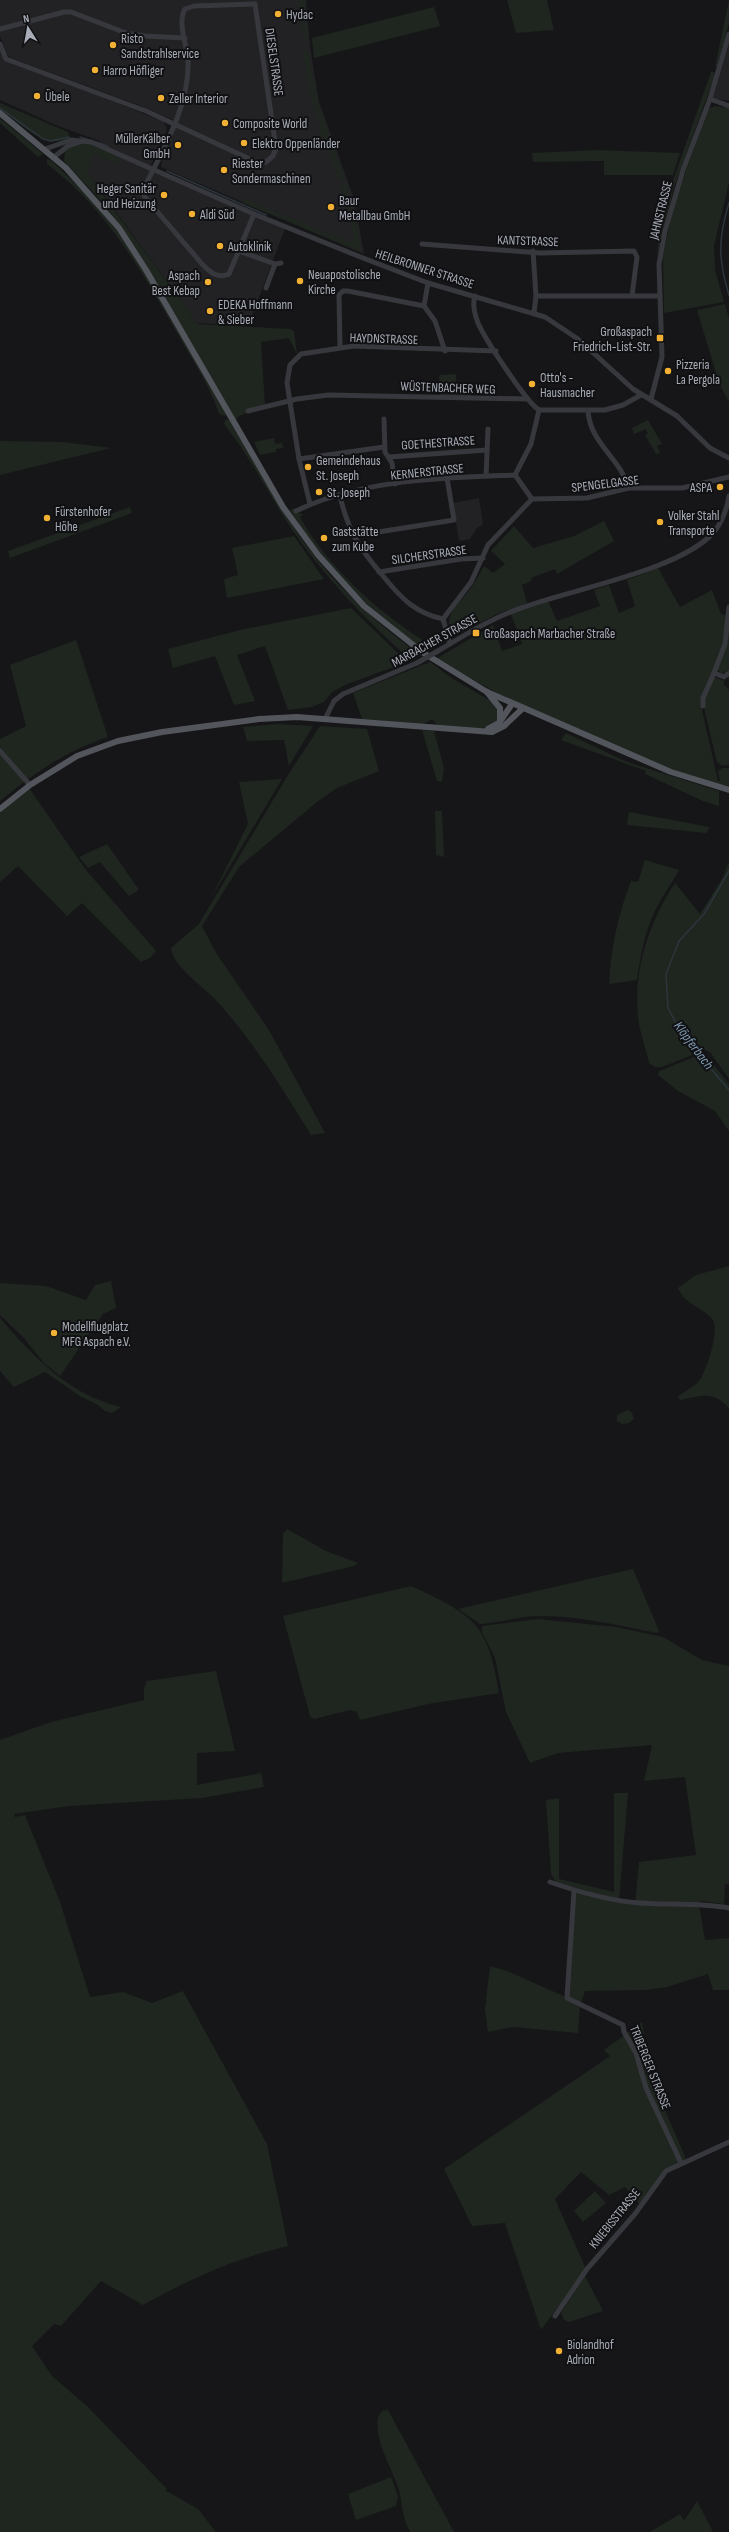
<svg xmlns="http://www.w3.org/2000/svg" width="729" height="2532" font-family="'Sofia Sans Condensed',sans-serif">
<rect width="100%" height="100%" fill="#161618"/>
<g fill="#222225">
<path d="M0,0H306L310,47L319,102L354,199L364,254L161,167L163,153L178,122L136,104L11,58L7,54L0,36Z"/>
<path d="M729,43V101L713,98Z"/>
<path d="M0,48L4,57L164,122L167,130L149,169L285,229L248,326L197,323L85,169L100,141L58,126L0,100Z"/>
<path d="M479,498L483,524L476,529L470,539L459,541L453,503Z"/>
</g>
<g fill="#1e261f">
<path d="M299,0H305L308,41L304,42Z"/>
<path d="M507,0H547L554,30L516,33Z"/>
<path d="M729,0V24L717,66L715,67Z"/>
<path d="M434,7L440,26L314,58L312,38Z"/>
<path d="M308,51L318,102L344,176L342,180L338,178L319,127L321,125L312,105L303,52Z"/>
<path d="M711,72H714L715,75L674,187L657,257L659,234L669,192Z"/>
<path d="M0,103L68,132L70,138C43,150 22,124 0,109Z"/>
<path d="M715,106L729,108V182L714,246L715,270L724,302L664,313L663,255L674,204L708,109Z"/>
<path d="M0,118L43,154L38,157L0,123Z"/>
<path d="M85,143C93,144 113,154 121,159L119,163L101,158L99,154L94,155L87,169L97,187L198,324L290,329L294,331L297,354L289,338L261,342L265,406L239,416L236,420L134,246L103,203L64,161L65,150L74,145Z"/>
<path d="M596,150L680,153L673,175H604V161L533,162L532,153Z"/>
<path d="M47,159L52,161L82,190L119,233L143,270L226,414L225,416L219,414C210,385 192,360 177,333C141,270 106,208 47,164Z"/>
<path d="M340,182L347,184L362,252L243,203L245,199L349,242L354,237Z"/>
<path d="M725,304L729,319V402L719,383L697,310Z"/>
<path d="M456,374V384L470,383L471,396H440L439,375Z"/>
<path d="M226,419L229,420C253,460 276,502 303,541C335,585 376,623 420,655L412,660L406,656C363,617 324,576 291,528C268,494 250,456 224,424Z"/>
<path d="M648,420L662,444L657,446L660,453L656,454L645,435L648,434L646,429L634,434L632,428Z"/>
<path d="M274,438L275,444L282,443L283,448L276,449V452L260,455L254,442Z"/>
<path d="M0,441L63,442L111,448L0,475Z"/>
<path d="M130,507L132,513L10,558L8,551Z"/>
<path d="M296,508L297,513L303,514L300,517C320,555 363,598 398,623C409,632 422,639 433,648L425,652C371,614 325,566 290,510Z"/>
<path d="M604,521L614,541L557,574L555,569L531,578V581L522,585L527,603L497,614L460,633L450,631C446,612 457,606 467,593C474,584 479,575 484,566L493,573L505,564L491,551L514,526L533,548L574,536Z"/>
<path d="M294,536L324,579L227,598L224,579L238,575L232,548Z"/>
<path d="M658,568L680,607L712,590L721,614L727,616L723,642L701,706L718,781H720L718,771L722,768H729V788L684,775L499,694L436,659L493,625L502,651L522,644L511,614L548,601L557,621L600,606L594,590L609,585L619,613L635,606L627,580Z"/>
<path d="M351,608L404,659V663L345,685L332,692L324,702L312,707L288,710L265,646L237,655L255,701L234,705L215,656L173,668L168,649L240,630Z"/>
<path d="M729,629V670L721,674L717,669Z"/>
<path d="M76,640L108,737C66,751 34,773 0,801V739L26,726L10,665Z"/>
<path d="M430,662L453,679L496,704L498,709L497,722C480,734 456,727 437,725L432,719L424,724L362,719L353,693Z"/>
<path d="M714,677L725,681L723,684L729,690V765L722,766L717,762L704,708V698Z"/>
<path d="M277,724L313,726L289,766L284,740L247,741L243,727Z"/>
<path d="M320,726L367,729L379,771L337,788L317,802L239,867L202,926L216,953L269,1030L325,1133L311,1135C282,1088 252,1039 214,998C203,987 172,965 171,948L199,924L288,775Z"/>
<path d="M422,730L434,731L444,768L442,781H437Z"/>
<path d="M566,733L627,762L719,791V806L703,801L645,774L646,771L561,740Z"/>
<path d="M282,779L211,898L248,824L239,782Z"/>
<path d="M29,788L86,870L156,951L150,958L141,962L82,903L67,916L18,866L0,882V813Z"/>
<path d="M435,811H442L444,857L436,855Z"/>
<path d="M629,812L710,827L706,833L627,825Z"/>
<path d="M107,844L139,890L129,896L100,862L88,868L79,857Z"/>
<path d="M645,860L679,870C673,882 664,893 658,905C645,928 641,954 637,980L609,984C611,947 618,915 631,881L638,882Z"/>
<path d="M729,862V1079L710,1052L705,1050L662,1067H655L649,1063C646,1047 639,1032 638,1016C633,969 650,921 675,883L700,914L722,879Z"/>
<path d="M702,1054L706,1055L729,1084V1131L715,1111L678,1091L658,1075L659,1071Z"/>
<path d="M729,1266V1408C713,1390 702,1396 680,1400L678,1396C685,1391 694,1387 699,1381C706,1373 720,1330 713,1320C702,1306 686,1306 678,1288L696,1275Z"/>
<path d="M111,1281L116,1308L103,1314L60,1376L44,1363L24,1338L0,1315V1283L46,1286L86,1300L95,1285Z"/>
<path d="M0,1318C34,1357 69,1395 121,1407L112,1413L105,1411L98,1405L80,1396L45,1372L14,1387L0,1371Z"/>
<path d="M628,1410L632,1413L634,1419L629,1423L622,1424L617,1421V1415Z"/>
<path d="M287,1529L326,1551L358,1563L354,1566L282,1583L283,1534Z"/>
<path d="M633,1569L659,1631L657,1633C617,1625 576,1615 535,1616C517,1617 499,1623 480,1624L458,1609Z"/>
<path d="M411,1586C430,1595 463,1609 476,1626C491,1644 495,1671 499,1693L428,1704L360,1720L357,1712L350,1710L314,1719L310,1716L283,1616Z"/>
<path d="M538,1619L616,1627L663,1637L702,1660L729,1666V1884H725L724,1904L701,1901L699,1905L705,1940L729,1938V1990H713L708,1974L667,1987L646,1990L585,1991L580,2005L578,2033L513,2027L488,2032L485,2009L490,1966L507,1971L568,1998L575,1895L578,1893L635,1904L639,1862L696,1855L685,1777L644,1781L652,1745L558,1753L530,1763L506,1712L495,1658L482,1632V1626Z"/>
<path d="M216,1671L235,1751L197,1753V1785L261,1773L264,1787L202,1798L69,1806L14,1814L15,1817L25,1815L60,1902L90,1997L123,1992L152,2003L183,1991L267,2144L288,2246C233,2259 192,2278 143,2305L101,2281L61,2326L54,2324L32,2346L52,2376L88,2407L167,2489L165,2490L198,2509L216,2532H0V1740L51,1722L144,1700V1688L147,1681Z"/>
<path d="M614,1793H628L619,1900L556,1882L551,1874L546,1800L559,1798V1879L614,1892Z"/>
<path d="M642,2022L649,2065L656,2089L686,2159L666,2170L640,2205L625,2187L609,2195L581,2172L555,2199L586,2269L541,2330L505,2223L472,2226L444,2169L610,2056L604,2050Z"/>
<path d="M595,2191L606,2203L583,2222L574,2211Z"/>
<path d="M585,2276L603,2311L569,2322L564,2320L561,2313Z"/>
<path d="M388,2410L454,2532H410C402,2516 403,2510 400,2494C394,2469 374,2444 378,2417L382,2411Z"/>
<path d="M391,2477L398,2496L396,2506L356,2520L348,2494Z"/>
<path d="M697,2501L713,2532H650L680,2514L684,2521Z"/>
</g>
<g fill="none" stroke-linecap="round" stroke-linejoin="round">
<g stroke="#2c353c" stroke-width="1.5">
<path d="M0,108L43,139L51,141L69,137"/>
<path d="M80,137L108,146"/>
<path d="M167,171L266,215"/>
<path d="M729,203C718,239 718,259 729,295"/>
<path d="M729,871L704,914L679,941L666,974L668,1008L683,1036L729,1090"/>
</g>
<g stroke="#37383d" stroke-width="5">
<path d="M0,29L64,12H71L126,33L145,36L185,38"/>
<path d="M0,44L6,59L146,111L254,161L266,162L273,156L276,148L255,4"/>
<path d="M710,99L729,106"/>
<path d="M45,149L71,140L91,142L254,214L363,258L428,283L545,317L578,339L633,389L677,416L710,448L729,458"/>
<path d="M54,157L68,146L80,142"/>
<path d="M254,214L229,274C217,279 210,272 202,264L144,196L145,186C164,148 190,104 188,60C187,46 177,22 185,9L194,6L255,4"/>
<path d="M422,244L540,253L634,251L637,257L632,296"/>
<path d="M239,251L275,264L281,263"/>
<path d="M533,251L536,296L534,313"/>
<path d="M266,288L275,264"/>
<path d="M475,296C472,304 475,315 478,323C485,339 526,402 539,410H605L623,405L641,395"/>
<path d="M536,296H659"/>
<path d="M424,306L428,283"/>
<path d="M340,347L339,295L343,291H348L424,306L435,321L445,351"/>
<path d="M651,399L662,357L659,264L665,231L683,170L710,99L729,34"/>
<path d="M539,410L531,444L515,475L532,499L587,498L629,488H682L729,477"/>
<path d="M248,411L297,399L328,395L527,399"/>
<path d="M588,411C590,443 620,458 629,488"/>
<path d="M384,419L385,452L392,463L395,484"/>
<path d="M389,457L487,450"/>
<path d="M299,459L384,447"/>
<path d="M486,476L488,429"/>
<path d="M340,496C348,531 360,549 383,576C401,598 415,613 443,619"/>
<path d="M310,504L299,459L287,383L290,365L301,354L354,346L496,351"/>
<path d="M296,511C362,479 443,478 515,475"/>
<path d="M353,536L454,520L447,478"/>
<path d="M379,572L461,559L483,558"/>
<path d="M450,644L443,619L471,582L488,545L532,499"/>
<path d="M438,651C465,635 493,617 524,607C573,589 681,570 714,532C722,522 727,508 729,496"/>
<path d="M714,673L725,644L729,607"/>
<path d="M703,706V698L714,673L724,677L729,673"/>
<path d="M325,719L334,701L343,694L417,663"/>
<path d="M0,751L30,785"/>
<path d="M550,1882C579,1892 609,1901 640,1903C670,1905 699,1903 729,1908"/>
<path d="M574,1891L567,1998L623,2025L624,2032L636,2053L646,2088L681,2163"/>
<path d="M555,2316L587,2269L635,2214L666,2171L729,2142"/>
</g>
<g stroke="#53555c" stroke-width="6">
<path d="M0,113L66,168L119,228L146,270L283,507L318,555L364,606L422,652L487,692L671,772L729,790"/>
<path d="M487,692L500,708V720"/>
<path d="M488,729L499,723L512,704"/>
<path d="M0,809L30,785L77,756L118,741L162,732L259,719L297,717L492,732L504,726L522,709"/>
</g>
<path stroke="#37383d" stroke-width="5" d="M417,663L438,651"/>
</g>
<g fill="#f2b134" stroke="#111113" stroke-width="1.5">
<circle cx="278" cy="14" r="4"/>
<circle cx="113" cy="45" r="4"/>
<circle cx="95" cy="70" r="4"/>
<circle cx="37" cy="96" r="4"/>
<circle cx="161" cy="98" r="4"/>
<circle cx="225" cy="123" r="4"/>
<circle cx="244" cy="143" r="4"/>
<circle cx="178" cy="145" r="4"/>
<circle cx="224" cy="170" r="4"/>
<circle cx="164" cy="195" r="4"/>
<circle cx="331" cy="207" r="4"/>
<circle cx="192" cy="214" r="4"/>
<circle cx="220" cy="246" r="4"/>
<circle cx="300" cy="281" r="4"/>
<circle cx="208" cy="282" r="4"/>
<circle cx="210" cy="311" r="4"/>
<rect x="656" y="334" width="8" height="8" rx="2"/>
<circle cx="668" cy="371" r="4"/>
<circle cx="532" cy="384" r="4"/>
<circle cx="308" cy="467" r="4"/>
<circle cx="720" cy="487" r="4"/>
<circle cx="319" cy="492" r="4"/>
<circle cx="47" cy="518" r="4"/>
<circle cx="660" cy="522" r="4"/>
<circle cx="324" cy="538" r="4"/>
<rect x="472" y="629" width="8" height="8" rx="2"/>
<circle cx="54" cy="1333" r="4"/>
<circle cx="559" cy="2351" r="4"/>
</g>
<g text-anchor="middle" stroke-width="4" stroke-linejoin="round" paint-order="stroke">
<g font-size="13" fill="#a8adb8" stroke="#111113" text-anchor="start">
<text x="286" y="19">Hydac</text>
<text x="121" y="43">Risto<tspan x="121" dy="15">Sandstrahlservice</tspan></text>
<text x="103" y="75">Harro Höfliger</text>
<text x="45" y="101">Übele</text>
<text x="169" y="103">Zeller Interior</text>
<text x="233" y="128">Composite World</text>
<text x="170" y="143" text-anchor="end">MüllerKälber<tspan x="170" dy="15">GmbH</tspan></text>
<text x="252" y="148">Elektro Oppenländer</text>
<text x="232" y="168">Riester<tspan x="232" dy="15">Sondermaschinen</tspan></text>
<text x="156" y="193" text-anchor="end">Heger Sanitär<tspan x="156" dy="15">und Heizung</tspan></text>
<text x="339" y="205">Baur<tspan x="339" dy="15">Metallbau GmbH</tspan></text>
<text x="200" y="219">Aldi Süd</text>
<text x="228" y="251">Autoklinik</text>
<text x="308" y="279">Neuapostolische<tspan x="308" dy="15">Kirche</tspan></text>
<text x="200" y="280" text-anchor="end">Aspach<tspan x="200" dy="15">Best Kebap</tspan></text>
<text x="218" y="309">EDEKA Hoffmann<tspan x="218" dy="15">&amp; Sieber</tspan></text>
<text x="652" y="336" text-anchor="end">Großaspach<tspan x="652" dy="15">Friedrich-List-Str.</tspan></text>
<text x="676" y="369">Pizzeria<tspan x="676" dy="15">La Pergola</tspan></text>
<text x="540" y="382">Otto's -<tspan x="540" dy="15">Hausmacher</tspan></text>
<text x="316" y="465">Gemeindehaus<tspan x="316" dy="15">St. Joseph</tspan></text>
<text x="712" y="492" text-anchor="end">ASPA</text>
<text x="327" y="497">St. Joseph</text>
<text x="55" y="516">Fürstenhofer<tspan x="55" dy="15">Höhe</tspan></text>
<text x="668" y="520">Volker Stahl<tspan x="668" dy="15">Transporte</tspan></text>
<text x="332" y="536">Gaststätte<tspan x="332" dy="15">zum Kube</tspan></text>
<text x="484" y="638">Großaspach Marbacher Straße</text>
<text x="62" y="1331">Modellflugplatz<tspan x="62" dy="15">MFG Aspach e.V.</tspan></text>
<text x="567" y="2349">Biolandhof<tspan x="567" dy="15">Adrion</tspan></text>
</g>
<g font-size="13" fill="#a8adb8" stroke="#111113">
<text transform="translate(275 62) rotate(82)" y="5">DIESELSTRASSE</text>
<text transform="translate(660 210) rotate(-76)" y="5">JAHNSTRASSE</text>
<text transform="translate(528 240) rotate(2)" y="5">KANTSTRASSE</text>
<text transform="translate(425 268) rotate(18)" y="5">HEILBRONNER STRASSE</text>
<text transform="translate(384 338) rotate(2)" y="5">HAYDNSTRASSE</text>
<text transform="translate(448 387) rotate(2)" y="5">WÜSTENBACHER WEG</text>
<text transform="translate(438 442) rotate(-4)" y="5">GOETHESTRASSE</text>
<text transform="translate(427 471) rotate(-6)" y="5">KERNERSTRASSE</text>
<text transform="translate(605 483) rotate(-7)" y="5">SPENGELGASSE</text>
<text transform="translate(429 554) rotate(-8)" y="5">SILCHERSTRASSE</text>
<text transform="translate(434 640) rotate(-29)" y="5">MARBACHER STRASSE</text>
<text transform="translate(651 2067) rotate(68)" y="5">TRIBERGER STRASSE</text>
<text transform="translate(614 2218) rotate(-51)" y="5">KNIEBISSTRASSE</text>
</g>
<g font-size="14" font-style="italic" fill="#7f9bb3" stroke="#111113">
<text transform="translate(694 1045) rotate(53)" y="5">Klöpferbach</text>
</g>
</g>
<g transform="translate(28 28) rotate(349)" stroke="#111113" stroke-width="3" paint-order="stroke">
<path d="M0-3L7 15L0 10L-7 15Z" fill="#a8adb8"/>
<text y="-6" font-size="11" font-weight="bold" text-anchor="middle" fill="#a8adb8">N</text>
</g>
</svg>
